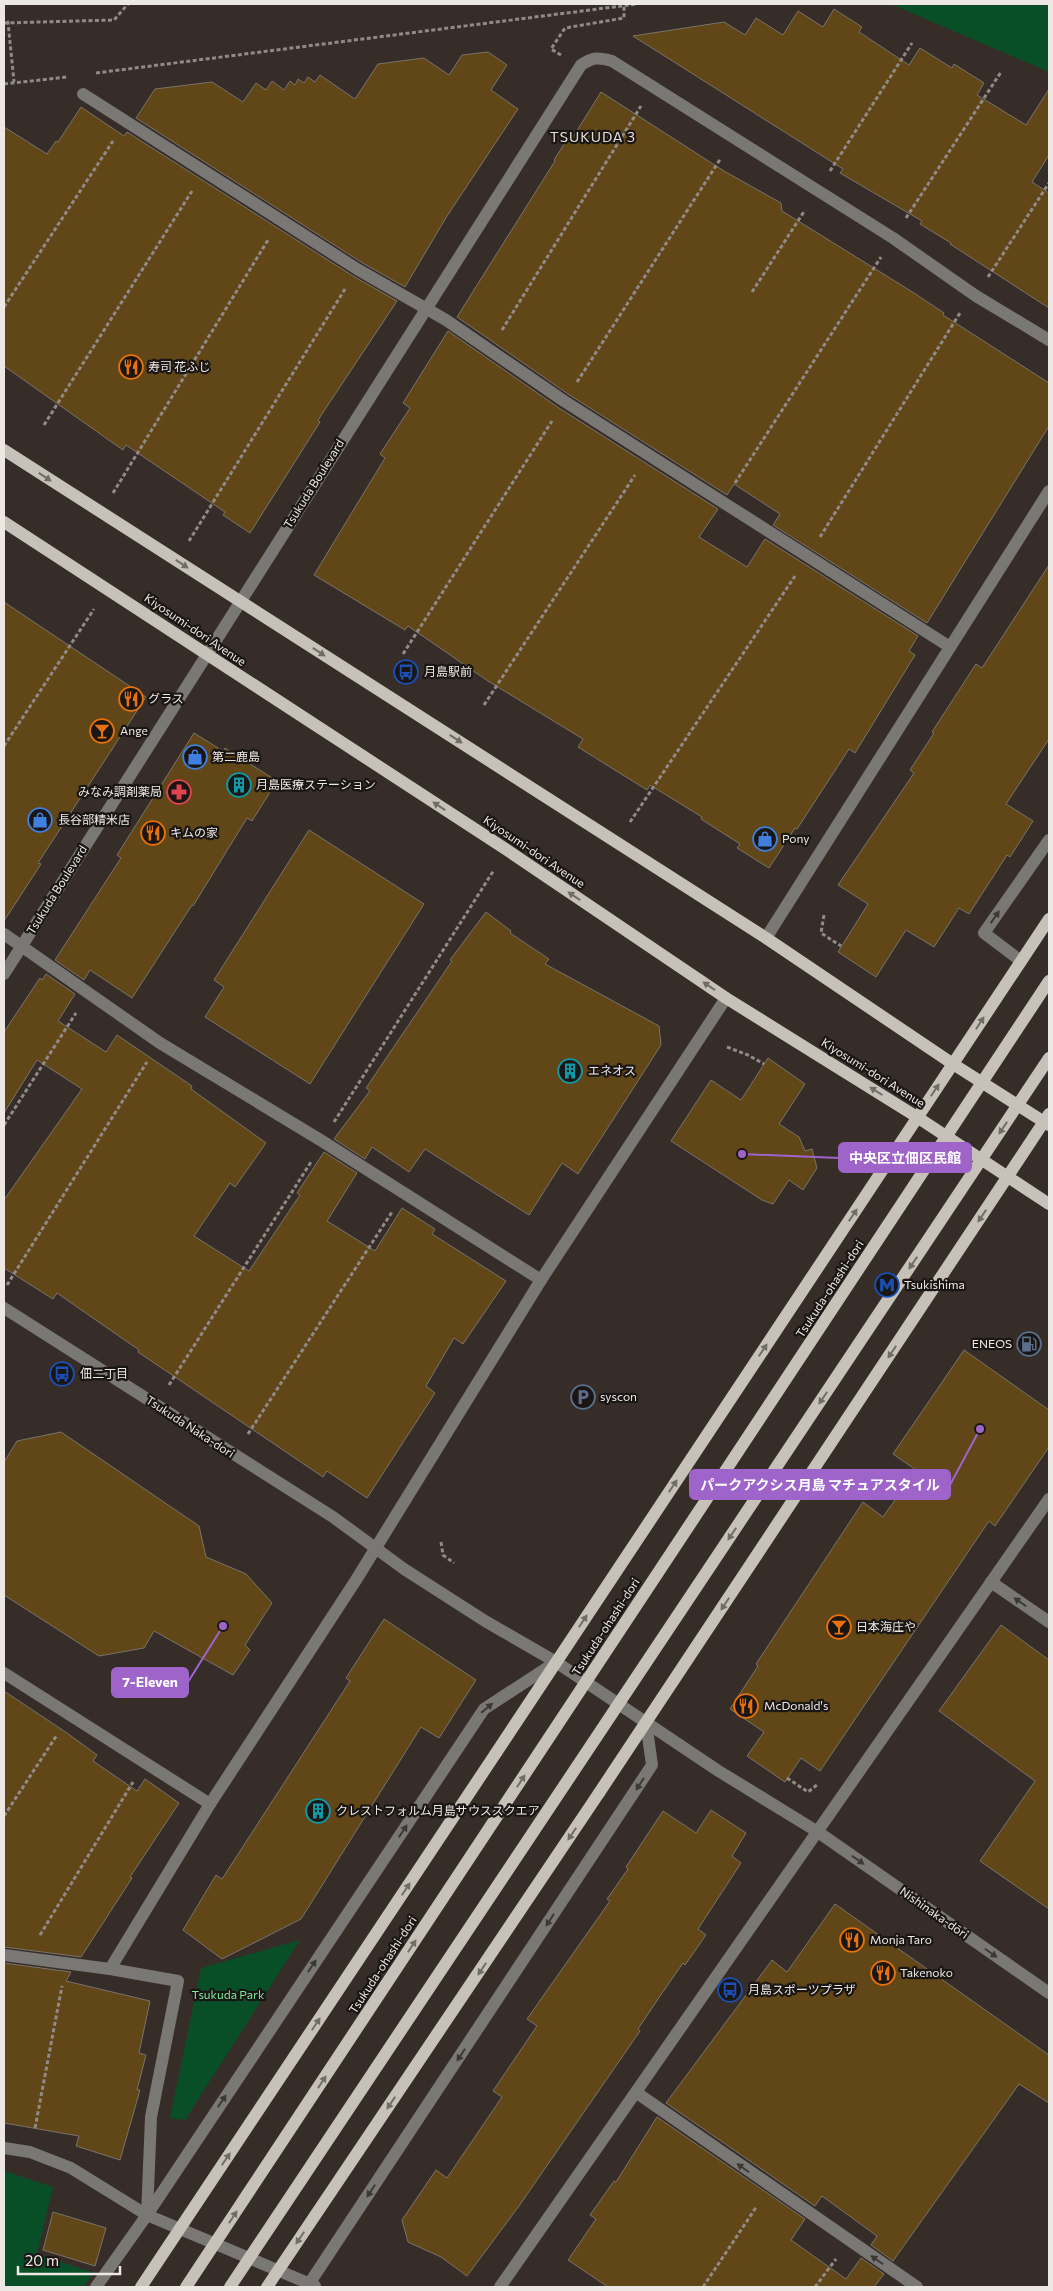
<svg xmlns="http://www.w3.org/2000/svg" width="1053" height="2291" font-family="Commissioner,'Noto Sans JP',sans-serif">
<rect width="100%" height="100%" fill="#362d29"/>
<g fill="#084f27">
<path d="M891,4H1049V72Z"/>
<path d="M300,1940L185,2120L170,2118L201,1968Z"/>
<path d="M4,2171L53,2187L37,2254L94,2273L83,2287H4Z"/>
</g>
<g fill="#614618" stroke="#79746b">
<path d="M834,9L862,27L859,32L909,65L920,48L952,68L954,64L984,83L977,95L1026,125L1049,89V155L1032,182L1049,193V308L950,244L951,243L920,224L922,221L840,173L843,169L633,36L724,22L745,35L756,18L783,35L798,11L823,27Z"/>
<path d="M488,52L507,65L491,90L518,109L447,216L405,287L361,262L136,118L155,89L212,82L243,102L256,83L266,90L272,81L284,90L290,81L295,85L298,79L304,83L308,77L315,82L320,75L355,99L378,64L424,58L449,75L462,55Z"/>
<path d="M601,92L724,171L781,203L782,211L914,293L944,313L943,315L1049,383V426L927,623L773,525L780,514L734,484L727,495L568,394L457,317L555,161L554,160L570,135L573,137Z"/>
<path d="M81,107L124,136L127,132L353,276L397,301L318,420L320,422L250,533L223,515L225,512L126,445L123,450L4,366V127L47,154L56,141L58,142Z"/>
<path d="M448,331L559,408L718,509L699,537L747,567L765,539L918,636L909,651L915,655L855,753L849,749L797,829L795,828L769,868L737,848L740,844L701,819L702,817L650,785L647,790L578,747L583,739L488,681L408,626L405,630L314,575L385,458L380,454L410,408L403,403Z"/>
<path d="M1049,565V739L1006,804L1033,821L1010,857L1007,855L969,914L959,908L934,947L906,930L876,977L838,952L868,904L838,885L914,773L910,770L934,733L932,732L976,664L982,668Z"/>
<path d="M4,602L146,697L38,863L41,864L4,921Z"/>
<path d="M194,733L223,751L225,748L277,781L252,821L247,818L193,906L192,905L132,998L90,970L84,980L55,960L121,858L117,855Z"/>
<path d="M309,830L424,904L310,1084L205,1017L224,987L214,980Z"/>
<path d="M486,912L511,931L510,933L549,959L545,964L659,1026L661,1045L578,1174L562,1163L529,1215L425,1149L409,1172L372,1147L365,1159L334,1139L370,1091L366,1088L452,961L450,960Z"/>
<path d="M46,974L75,994L58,1021L106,1052L117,1035L192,1086L191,1089L266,1143L235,1187L230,1183L194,1236L249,1271L300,1195L297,1193L324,1152L357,1173L327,1221L375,1251L402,1208L435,1229L432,1234L506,1281L463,1344L454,1338L426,1386L435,1393L367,1498L327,1471L323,1477L138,1352L139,1350L57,1293L53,1299L4,1268V1200L82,1089L37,1060L4,1113V1032L40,978L42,980Z"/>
<path d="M768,1058L805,1084L779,1124L799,1137L805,1151L812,1149L817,1168L803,1190L789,1180L773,1204L762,1200L671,1141L711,1080L741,1100Z"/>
<path d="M964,1350L1049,1410V1447L995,1526L989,1521L820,1771L801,1758L785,1782L747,1756L764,1732L730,1709L758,1666L756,1664L863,1502L883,1517L916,1470L893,1454Z"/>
<path d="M61,1432L199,1526L206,1557L246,1574L272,1603L245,1645L250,1650L233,1675L154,1631L144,1648L99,1656L4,1595V1462L17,1441Z"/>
<path d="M384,1619L476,1680L439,1738L421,1727L301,1919L222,1959L183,1930L216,1875L222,1879L350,1681L346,1678Z"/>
<path d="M1001,1625L1049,1660V1909L980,1861L1035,1781L939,1711Z"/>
<path d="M4,1691L67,1733L97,1755L93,1761L137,1791L145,1779L179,1803L130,1877L132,1878L81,1957L4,1947Z"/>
<path d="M711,1810L746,1833L732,1856L741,1863L698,1929L706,1935L685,1965L683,1963L658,1999L638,2029L640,2031L519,2206L467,2276L441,2257L408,2242L402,2220L436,2170L447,2178L502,2097L493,2091L537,2026L527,2019L610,1901L607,1899L628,1869L626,1867L663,1811L696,1833Z"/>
<path d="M835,1904L1049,2055V2103L1019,2084L893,2261L871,2245L877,2236L822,2196L815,2206L666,2103L772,1960L787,1972Z"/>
<path d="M4,1963L71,1972L66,1981L150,2001L139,2053L146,2055L137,2090H140L120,2160L76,2146L79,2136L4,2123Z"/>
<path d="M657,2117L805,2219L791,2240L846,2279L861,2258L884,2274L874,2287H608L568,2260L596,2219L590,2215L614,2181L616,2182Z"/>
<path d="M53,2212L106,2228L95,2266L43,2250Z"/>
</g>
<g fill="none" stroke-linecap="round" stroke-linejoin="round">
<g stroke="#918a86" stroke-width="3" stroke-dasharray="4 2.5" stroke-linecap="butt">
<path d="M4,23L114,20L128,4"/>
<path d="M7,23L8,22L14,82"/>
<path d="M561,55L551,49L565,28L624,18V6"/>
<path d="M96,73L637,4"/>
<path d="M4,84L67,77"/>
<path d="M830,171L912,43"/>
<path d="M906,218L1001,72"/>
<path d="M988,277L1049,183"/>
<path d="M752,292L805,210"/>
<path d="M4,307L113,141"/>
<path d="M502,330L641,106"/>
<path d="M577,382L721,158"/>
<path d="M44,425L192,191"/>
<path d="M735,483L881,257"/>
<path d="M113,493L268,240"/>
<path d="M820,537L960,313"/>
<path d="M189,541L345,289"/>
<path d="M403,654L552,421"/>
<path d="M484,705L635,475"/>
<path d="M4,746L94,609"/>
<path d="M630,822L795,576"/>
<path d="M824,915L821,933L841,946"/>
<path d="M727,1047L748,1055L764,1064"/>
<path d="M334,1122L494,870"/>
<path d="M4,1125L76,1013"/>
<path d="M7,1285L147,1062"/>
<path d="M169,1385L311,1162"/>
<path d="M248,1434L392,1212"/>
<path d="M441,1542L443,1555L454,1563"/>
<path d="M787,1778L808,1792L818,1784"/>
<path d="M4,1816L57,1735"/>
<path d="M40,1935L133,1782"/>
<path d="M35,2128L62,1986"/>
<path d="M703,2287L757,2206"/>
<path d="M815,2287L836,2259"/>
</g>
<g stroke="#7a7874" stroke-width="12">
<path d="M83,94L357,269L446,320L564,401L950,647"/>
<path d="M4,934L160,1043L322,1141L541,1280"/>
<path d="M766,938L1049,491"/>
<path d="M1021,961L984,933L1049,840"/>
<path d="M4,974C198,672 386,367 581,65C593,57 598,57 612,61L893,238L976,296L1049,340"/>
<path d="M4,1308L333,1517L404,1569L485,1621L556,1662L717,1770L818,1832L1049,1993"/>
<path d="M991,1582L1049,1622"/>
<path d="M4,1673L210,1804"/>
<path d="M4,1955L110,1969L178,1981L151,2117L147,2215"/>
<path d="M110,1969L210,1804L356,1580L541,1280L726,998"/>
<path d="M637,2093L917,2287"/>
<path d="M4,2148L30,2152L71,2168L147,2215L315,2286"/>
<path d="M96,2287L147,2215L484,1709L556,1662"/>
<path d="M307,2287L652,1765L646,1722"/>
<path d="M500,2287L1049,1499"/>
</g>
<g stroke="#c6c1b9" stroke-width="12">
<path d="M4,450L766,938L953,1064L1049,1125"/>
<path d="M4,522L507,850L726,998L917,1117L1049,1204"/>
<path d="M496,1753L1049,919"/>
<path d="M599,1793L1049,1114"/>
</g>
<g stroke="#c6c1b9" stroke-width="12">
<path d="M141,2287L496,1753"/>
<path d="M186,2287L1049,981"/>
<path d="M230,2287L1049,1058"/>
<path d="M267,2287L599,1793"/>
</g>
</g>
<defs><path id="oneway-solid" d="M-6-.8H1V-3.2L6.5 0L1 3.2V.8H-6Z" transform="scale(1.25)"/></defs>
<g fill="#706c66">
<use href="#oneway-solid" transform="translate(45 477) rotate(33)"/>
<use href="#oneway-solid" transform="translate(182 564) rotate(33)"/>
<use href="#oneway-solid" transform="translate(319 652) rotate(33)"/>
<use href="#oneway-solid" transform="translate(456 739) rotate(33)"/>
<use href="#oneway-solid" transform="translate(439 806) rotate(-147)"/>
<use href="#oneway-solid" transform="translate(574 896) rotate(-146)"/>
<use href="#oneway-solid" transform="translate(709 986) rotate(-146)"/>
<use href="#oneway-solid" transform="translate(980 1023) rotate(-57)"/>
<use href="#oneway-solid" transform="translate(935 1090) rotate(-56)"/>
<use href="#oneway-solid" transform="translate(876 1091) rotate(-148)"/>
<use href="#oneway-solid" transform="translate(1003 1128) rotate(124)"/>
<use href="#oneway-solid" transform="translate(853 1215) rotate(-56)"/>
<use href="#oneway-solid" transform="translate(982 1216) rotate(124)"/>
<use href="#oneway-solid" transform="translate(913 1263) rotate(124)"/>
<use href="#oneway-solid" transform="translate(763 1350) rotate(-56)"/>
<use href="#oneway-solid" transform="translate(892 1352) rotate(124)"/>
<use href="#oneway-solid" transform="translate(823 1398) rotate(124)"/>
<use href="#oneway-solid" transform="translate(673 1486) rotate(-56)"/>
<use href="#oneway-solid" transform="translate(732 1534) rotate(124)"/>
<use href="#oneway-solid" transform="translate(725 1604) rotate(124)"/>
<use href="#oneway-solid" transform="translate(583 1621) rotate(-56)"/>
<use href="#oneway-solid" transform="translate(521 1781) rotate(-57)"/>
<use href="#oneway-solid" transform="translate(572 1834) rotate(124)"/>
<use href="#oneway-solid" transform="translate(406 1889) rotate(-56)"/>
<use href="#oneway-solid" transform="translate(412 1946) rotate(-57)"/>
<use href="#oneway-solid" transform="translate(482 1969) rotate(124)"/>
<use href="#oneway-solid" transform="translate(316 2024) rotate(-56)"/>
<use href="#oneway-solid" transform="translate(322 2082) rotate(-57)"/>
<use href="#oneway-solid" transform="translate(391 2103) rotate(124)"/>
<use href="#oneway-solid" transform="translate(226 2159) rotate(-56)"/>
<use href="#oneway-solid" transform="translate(233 2217) rotate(-57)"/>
<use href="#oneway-solid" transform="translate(300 2238) rotate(124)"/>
</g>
<g fill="#3c3836">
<use href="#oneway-solid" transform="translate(995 917) rotate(-55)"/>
<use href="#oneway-solid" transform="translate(1020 1602) rotate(-145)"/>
<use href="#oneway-solid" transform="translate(487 1708) rotate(-40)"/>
<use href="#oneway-solid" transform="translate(640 1784) rotate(123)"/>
<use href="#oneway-solid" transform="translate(403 1831) rotate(-56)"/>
<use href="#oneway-solid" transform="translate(858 1860) rotate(35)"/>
<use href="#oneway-solid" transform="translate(550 1920) rotate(123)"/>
<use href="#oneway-solid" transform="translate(991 1953) rotate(35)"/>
<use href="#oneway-solid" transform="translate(312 1966) rotate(-56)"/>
<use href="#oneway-solid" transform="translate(461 2055) rotate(123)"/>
<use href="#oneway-solid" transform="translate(222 2101) rotate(-56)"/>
<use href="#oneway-solid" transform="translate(743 2168) rotate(-145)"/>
<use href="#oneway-solid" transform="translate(371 2191) rotate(123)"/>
<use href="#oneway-solid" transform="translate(877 2260) rotate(-145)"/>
</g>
<defs>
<g id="restaurant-ring" transform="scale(1.25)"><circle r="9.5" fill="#1a1614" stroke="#e8710a" stroke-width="1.5"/><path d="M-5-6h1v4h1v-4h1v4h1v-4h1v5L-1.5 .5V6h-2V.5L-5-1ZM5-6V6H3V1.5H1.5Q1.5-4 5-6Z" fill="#e8710a"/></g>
<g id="bus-ring" transform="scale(1.25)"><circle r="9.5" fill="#1a1614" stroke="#1a4fb4" stroke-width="1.5"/><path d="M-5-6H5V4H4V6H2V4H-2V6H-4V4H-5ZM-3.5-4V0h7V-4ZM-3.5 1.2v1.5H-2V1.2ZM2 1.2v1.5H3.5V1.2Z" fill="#1a4fb4"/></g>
<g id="bar-ring" transform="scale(1.25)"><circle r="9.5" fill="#1a1614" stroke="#e8710a" stroke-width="1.5"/><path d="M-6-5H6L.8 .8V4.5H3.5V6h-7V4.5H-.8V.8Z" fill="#e8710a"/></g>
<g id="shop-ring" transform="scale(1.25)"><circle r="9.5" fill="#1a1614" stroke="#3f7fe0" stroke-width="1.5"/><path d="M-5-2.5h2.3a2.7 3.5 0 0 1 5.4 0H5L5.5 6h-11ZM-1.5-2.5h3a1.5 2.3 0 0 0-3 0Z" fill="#3f7fe0"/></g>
<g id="building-ring" transform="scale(1.25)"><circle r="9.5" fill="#1a1614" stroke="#0f9aa8" stroke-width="1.5"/><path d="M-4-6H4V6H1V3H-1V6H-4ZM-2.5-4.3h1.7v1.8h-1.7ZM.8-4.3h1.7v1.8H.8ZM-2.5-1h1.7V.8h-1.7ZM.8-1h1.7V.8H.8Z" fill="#0f9aa8"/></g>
<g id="pharmacy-ring" transform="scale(1.25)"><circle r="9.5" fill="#1a1614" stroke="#e0444e" stroke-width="1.5"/><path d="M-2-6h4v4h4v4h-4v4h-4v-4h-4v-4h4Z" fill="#e0444e"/></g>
<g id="metro-ring" transform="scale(1.25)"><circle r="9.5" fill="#1a1614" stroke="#1a4fb4" stroke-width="1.5"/><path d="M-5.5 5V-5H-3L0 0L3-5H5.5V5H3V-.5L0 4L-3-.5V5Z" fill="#1a4fb4"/></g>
<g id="fuel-ring" transform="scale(1.25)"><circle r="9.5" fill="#1a1614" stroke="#5c6f8a" stroke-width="1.5"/><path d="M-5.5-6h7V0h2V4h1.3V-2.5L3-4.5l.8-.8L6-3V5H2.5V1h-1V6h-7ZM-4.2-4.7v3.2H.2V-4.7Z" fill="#5c6f8a"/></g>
<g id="parking-ring" transform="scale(1.25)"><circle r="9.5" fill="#1a1614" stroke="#5c6f8a" stroke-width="1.5"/><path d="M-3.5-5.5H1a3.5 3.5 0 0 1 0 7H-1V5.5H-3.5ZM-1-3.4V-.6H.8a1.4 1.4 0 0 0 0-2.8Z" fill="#5c6f8a"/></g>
</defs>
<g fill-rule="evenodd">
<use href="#restaurant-ring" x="131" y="367"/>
<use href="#bus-ring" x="406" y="672"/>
<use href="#restaurant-ring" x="131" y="699"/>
<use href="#bar-ring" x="102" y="731"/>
<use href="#shop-ring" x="195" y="757"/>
<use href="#building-ring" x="239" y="785"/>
<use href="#pharmacy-ring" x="179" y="792"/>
<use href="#shop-ring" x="40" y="820"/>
<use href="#restaurant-ring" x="153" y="833"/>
<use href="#shop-ring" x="765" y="839"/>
<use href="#building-ring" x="570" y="1071"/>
<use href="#metro-ring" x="887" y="1285"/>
<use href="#fuel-ring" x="1029" y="1344"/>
<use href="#bus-ring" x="62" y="1374"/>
<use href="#parking-ring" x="583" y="1397"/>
<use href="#bar-ring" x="839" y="1627"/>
<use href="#restaurant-ring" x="746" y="1706"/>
<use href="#building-ring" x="318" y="1811"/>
<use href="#restaurant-ring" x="852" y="1940"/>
<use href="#restaurant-ring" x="883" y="1973"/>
<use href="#bus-ring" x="730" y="1990"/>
</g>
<g text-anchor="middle" stroke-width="4.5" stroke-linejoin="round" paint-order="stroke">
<g font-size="12" fill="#eee8e5" stroke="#1a1614" text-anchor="start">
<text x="148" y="371">寿司 花ふじ</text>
<text x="424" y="676">月島駅前</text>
<text x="148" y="703">グラス</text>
<text x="120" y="735">Ange</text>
<text x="212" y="761">第二鹿島</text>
<text x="256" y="789">月島医療ステーション</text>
<text x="162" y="796" text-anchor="end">みなみ調剤薬局</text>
<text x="58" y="824">長谷部精米店</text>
<text x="170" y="837">キムの家</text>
<text x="782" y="843">Pony</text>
<text x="588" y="1075">エネオス</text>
<text x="904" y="1289">Tsukishima</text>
<text x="1012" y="1348" text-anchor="end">ENEOS</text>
<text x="80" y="1378">佃二丁目</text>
<text x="600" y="1401">syscon</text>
<text x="856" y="1631">日本海庄や</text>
<text x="764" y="1710">McDonald's</text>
<text x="336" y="1815">クレストフォルム月島サウススクエア</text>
<text x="870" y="1944">Monja Taro</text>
<text x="900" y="1977">Takenoko</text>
<text x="748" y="1994">月島スポーツプラザ</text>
</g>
<g font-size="12" fill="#eee8e5" stroke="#1a1614">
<text transform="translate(314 484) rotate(-58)" y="4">Tsukuda Boulevard</text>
<text transform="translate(195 630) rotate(34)" y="4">Kiyosumi-dori Avenue</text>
<text transform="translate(534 852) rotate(34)" y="4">Kiyosumi-dori Avenue</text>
<text transform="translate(57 890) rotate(-58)" y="4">Tsukuda Boulevard</text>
<text transform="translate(873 1073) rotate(32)" y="4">Kiyosumi-dori Avenue</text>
<text transform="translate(830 1289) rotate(-57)" y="4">Tsukuda-ohashi-dori</text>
<text transform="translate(190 1427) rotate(33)" y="4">Tsukuda Naka-dori</text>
<text transform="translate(606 1627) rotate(-57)" y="4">Tsukuda-ohashi-dori</text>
<text transform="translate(934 1913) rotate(35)" y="4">Nishinaka-dōri</text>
<text transform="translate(383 1965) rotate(-57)" y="4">Tsukuda-ohashi-dori</text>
</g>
<g font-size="12" fill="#78e89b" stroke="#1a1614">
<text x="228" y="1999">Tsukuda Park</text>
</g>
<g font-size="14" letter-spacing="1" fill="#e9ddd8" stroke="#1a1614">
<text x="593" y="142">TSUKUDA 3</text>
</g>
</g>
<path fill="none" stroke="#9e64ca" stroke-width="2" d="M742 1154L839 1158M980 1429L950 1485M223 1626L188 1682"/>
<g fill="#9e64ca" stroke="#1a1614" stroke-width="2">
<circle cx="742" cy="1154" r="5"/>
<circle cx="980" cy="1429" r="5"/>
<circle cx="223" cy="1626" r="5"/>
</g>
<g fill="#9e64ca" stroke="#9e64ca" stroke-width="2">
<rect x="839" y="1143" width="132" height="29" rx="5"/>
<rect x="690" y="1470" width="260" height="29" rx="5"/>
<rect x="112" y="1668" width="76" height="29" rx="5"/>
</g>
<g font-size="14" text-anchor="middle" font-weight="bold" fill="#fff">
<text x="905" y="1163">中央区立佃区民館</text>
<text x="820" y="1490">パークアクシス月島 マチュアスタイル</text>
<text x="150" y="1687">7-Eleven</text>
</g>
<rect width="1053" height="2291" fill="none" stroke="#eee8e5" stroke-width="10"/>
<path d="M18 2266v8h102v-8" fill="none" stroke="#eee8e5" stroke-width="2.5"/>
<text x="25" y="2266" font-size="15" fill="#eee8e5" stroke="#1a1614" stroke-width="4" paint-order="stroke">20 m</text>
</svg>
